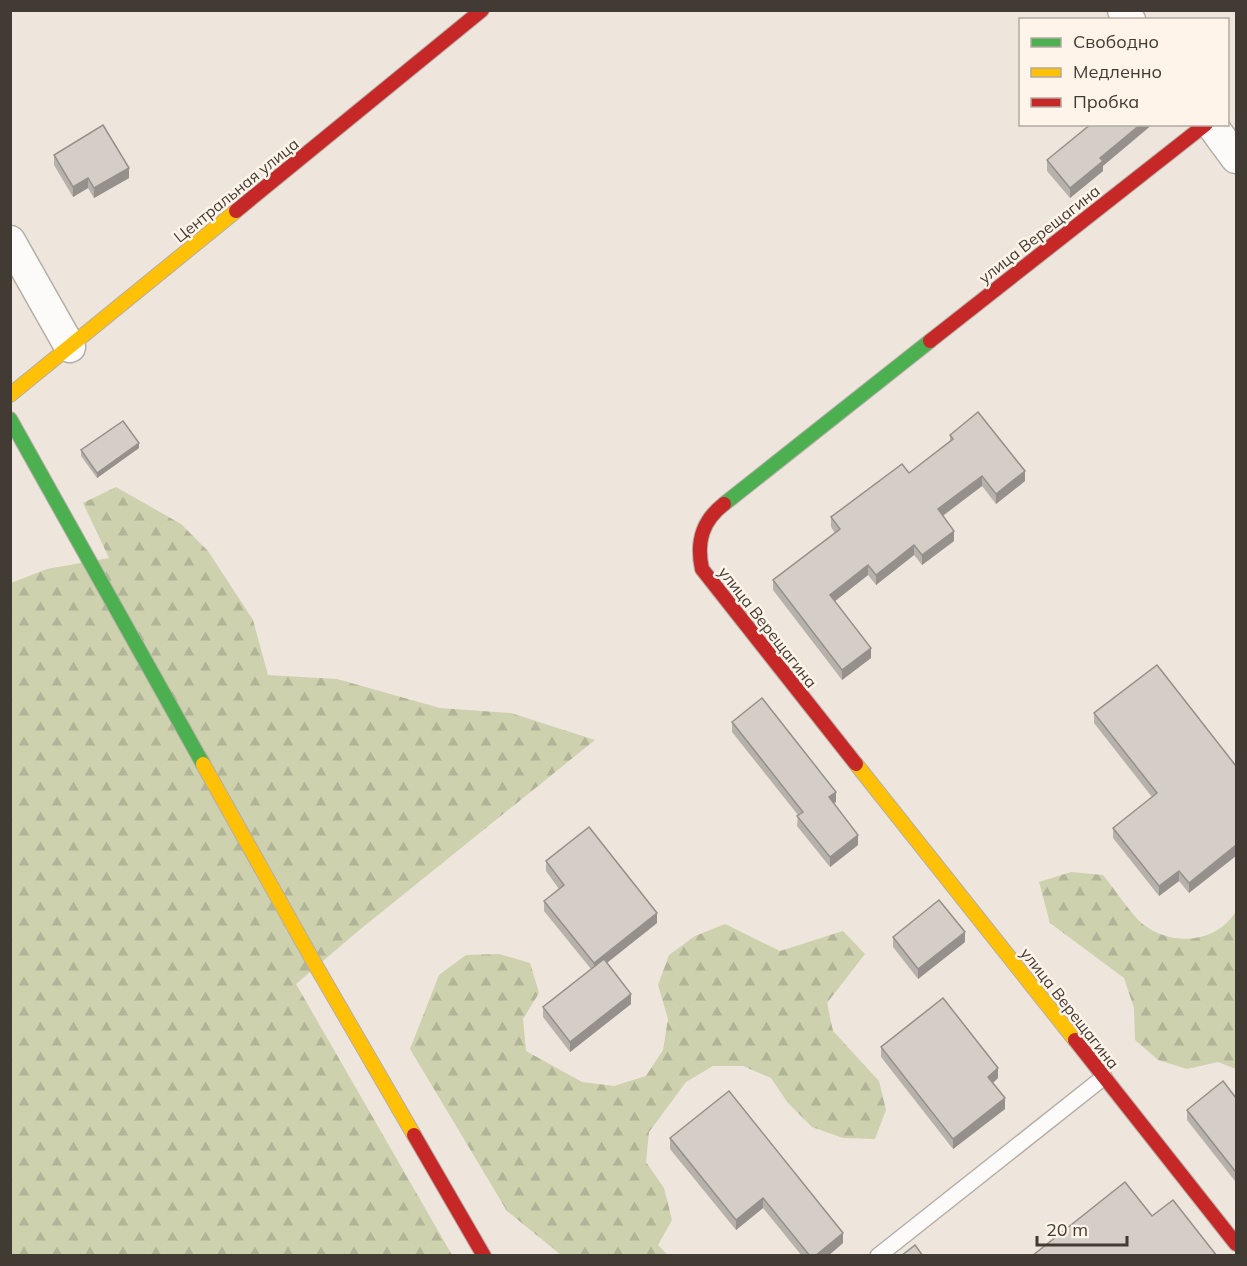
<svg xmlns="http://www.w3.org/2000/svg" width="1247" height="1266" font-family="Mulish,sans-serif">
<defs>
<pattern id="forest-firs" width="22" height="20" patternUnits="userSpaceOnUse" patternTransform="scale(1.5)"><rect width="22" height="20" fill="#cdd1ae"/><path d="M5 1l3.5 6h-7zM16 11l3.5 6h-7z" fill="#b1b496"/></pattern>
</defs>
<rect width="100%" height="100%" fill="#eee5dc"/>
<g fill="url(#forest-firs)">
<path d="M116,487L181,524L208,551L253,620L268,675L337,679L440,708L511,713L595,740L357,932L296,984L452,1255L11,1256V583L47,569L109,558L83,503Z"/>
<path d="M1071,872L1103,875C1113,887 1133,917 1144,925C1173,947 1217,943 1236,911V1069L1218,1062L1187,1069L1158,1060L1135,1040L1134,1008L1124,978L1050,923L1039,882Z"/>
<path d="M725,924L780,951L843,931L865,954L827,1003L833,1031L879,1081L886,1110L875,1139L843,1138L812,1127L788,1103L771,1078L743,1066H713L686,1082L649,1132L646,1162L664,1188L672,1220L658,1245L668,1255H561L507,1211L410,1049L439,975L466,955L499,954L530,963L539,993L523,1019L526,1051L582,1082L614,1086L646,1076L663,1050L668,1019L658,985L669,955L695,936Z"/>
</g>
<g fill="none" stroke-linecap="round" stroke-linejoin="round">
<g stroke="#b5aea7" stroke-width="18">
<path id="lane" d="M878,1256L1104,1077"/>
</g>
<g stroke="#b5aea7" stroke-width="33">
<g id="street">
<path d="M1123,10L1130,20"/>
<path d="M1211,124L1236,158"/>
<path d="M10,241L70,347"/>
</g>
</g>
<g stroke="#b5aea7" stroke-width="16">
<g id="fast">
<path d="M10,419L203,764"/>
<path d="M724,504L930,341"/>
</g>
</g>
<g stroke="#b5aea7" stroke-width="16">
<g id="slow">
<path d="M10,395L236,211"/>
<path d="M203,764L316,966L414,1135"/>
<path d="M856,764L1075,1040"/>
</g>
</g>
<g stroke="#b5aea7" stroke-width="16">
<g id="jam">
<path d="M236,211L482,10"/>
<path d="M930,341L1206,124"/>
<path d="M724,504C702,521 696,542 702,569L856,764"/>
<path d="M1075,1040L1236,1244"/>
<path d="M414,1135L484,1256"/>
</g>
</g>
<use href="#lane" stroke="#fcfbfa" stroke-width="15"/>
<use href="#street" stroke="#fcfbfa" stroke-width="30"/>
<use href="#fast" stroke="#4caf50" stroke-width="14"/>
<use href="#slow" stroke="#ffc107" stroke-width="14"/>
<use href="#jam" stroke="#c62828" stroke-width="14"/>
</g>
<g fill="#b7b1ab">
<path d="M54,155L129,178L94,198L88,188L73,197L54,165Z"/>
<path d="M1047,160L1103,166V171L1070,198L1047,171Z"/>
<path d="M950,435L1025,481L996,504L982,486L943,516L954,541L922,565L914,555L876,585L868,575L835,601L871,658L842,680L773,590V580L835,533L831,527V517L909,473L950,442Z"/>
<path d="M139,448L97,478L81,456V450Z"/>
<path d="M1094,713L1236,766L1189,893L1179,881L1159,896L1113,838V828L1152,797L1094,723Z"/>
<path d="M732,722L836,802L834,803L858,845L830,867L797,826L798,815L732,732Z"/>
<path d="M546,861L657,923L607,963L631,1004L570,1052L543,1017V1007L591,969L544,911V901L559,889L546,871Z"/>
<path d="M893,937L965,942L918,979L893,947Z"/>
<path d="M881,1047L998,1078L993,1083L1005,1109L953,1149L881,1057Z"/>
<path d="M1236,1098L1235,1181L1187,1120V1110Z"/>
<path d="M670,1138L843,1243L828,1256H802L763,1208L736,1230L670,1149Z"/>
</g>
<g fill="#95908b">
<path d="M1141,124H1153L1103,166V171L1070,198V188L1100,158Z"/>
<path d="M129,168V178L94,198V188Z"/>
<path d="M88,178V188L73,197V187Z"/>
<path d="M139,443V448L97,478V473Z"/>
<path d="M1025,471V481L996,504V494Z"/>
<path d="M982,476V486L938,519V509Z"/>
<path d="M954,531V541L922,565V555Z"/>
<path d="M914,545V555L876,585V575Z"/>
<path d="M868,565V575L830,605V595Z"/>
<path d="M871,648V658L842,680V670Z"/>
<path d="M836,792V802L829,807V797Z"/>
<path d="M858,835V845L830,867V857Z"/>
<path d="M1236,845V856L1189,893V883Z"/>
<path d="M1179,871V881L1159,896V886Z"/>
<path d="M657,913V923L594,973V963Z"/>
<path d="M965,932V942L918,979V969Z"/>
<path d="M631,994V1004L570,1052V1042Z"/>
<path d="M998,1068V1078L988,1087V1077Z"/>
<path d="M1005,1098V1109L953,1149V1139Z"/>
<path d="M763,1198V1208L736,1230V1220Z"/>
<path d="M843,1233V1243L828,1256H815Z"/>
</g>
<g fill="#d5cec7" stroke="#95908b" stroke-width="1.5">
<path d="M1091,124H1141L1100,158L1103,161L1070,188L1047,160Z"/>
<path d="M103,125L129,168L94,188L88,178L73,187L54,155Z"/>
<path d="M978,412L1025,471L996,494L982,476L938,509L954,531L922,555L914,545L876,575L868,565L830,595L871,648L842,670L773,580L840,529L831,517L902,464L909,473L953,439L950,435Z"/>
<path d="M123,421L139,443L97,473L81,450Z"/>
<path d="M1157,665L1236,766V845L1189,883L1179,871L1159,886L1113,828L1157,793L1094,713Z"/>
<path d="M762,698L836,792L829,797L858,835L830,857L797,816L803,812L732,722Z"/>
<path d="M589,827L657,913L594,963L544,901L564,885L546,861Z"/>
<path d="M939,900L965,932L918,969L893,937Z"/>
<path d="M604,959L631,994L570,1042L543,1007Z"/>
<path d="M943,998L998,1068L988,1077L1005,1098L953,1139L881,1047Z"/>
<path d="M1223,1081L1236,1098V1170L1235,1171L1187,1110Z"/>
<path d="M729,1091L843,1233L815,1256H810L763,1198L736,1220L670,1138Z"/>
<path d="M1125,1182L1152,1216L1173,1200L1217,1256H1032Z"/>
<path d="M915,1245L923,1256H901Z"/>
</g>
<g text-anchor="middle" stroke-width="5" stroke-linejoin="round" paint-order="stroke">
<g font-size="16" fill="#423b34" stroke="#fef4e9">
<text transform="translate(236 190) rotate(-39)" y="6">Центральная улица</text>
<text transform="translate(1039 234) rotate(-38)" y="6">улица Верещагина</text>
<text transform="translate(768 627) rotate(52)" y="6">улица Верещагина</text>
<text transform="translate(1070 1008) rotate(52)" y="6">улица Верещагина</text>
</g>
</g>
<rect width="1247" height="1266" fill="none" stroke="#423b34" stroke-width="24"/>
<rect x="1019" y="18" width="210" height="108" fill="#fef4e9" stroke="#b3aaa1" stroke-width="1.5"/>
<rect x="1031" y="38" width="30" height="9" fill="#4caf50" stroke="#b3aaa1" stroke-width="1.5"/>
<text x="1073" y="48" font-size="18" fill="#423b34">Свободно</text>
<rect x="1031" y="68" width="30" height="9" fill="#ffc107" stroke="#b3aaa1" stroke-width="1.5"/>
<text x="1073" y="78" font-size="18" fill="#423b34">Медленно</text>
<rect x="1031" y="98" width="30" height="9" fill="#c62828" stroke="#b3aaa1" stroke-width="1.5"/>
<text x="1073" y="108" font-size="18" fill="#423b34">Пробка</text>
<path d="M1037 1236v9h90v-9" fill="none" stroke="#423b34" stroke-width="3"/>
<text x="1046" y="1236" font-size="18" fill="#423b34" stroke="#fef4e9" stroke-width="4.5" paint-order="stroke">20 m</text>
</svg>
